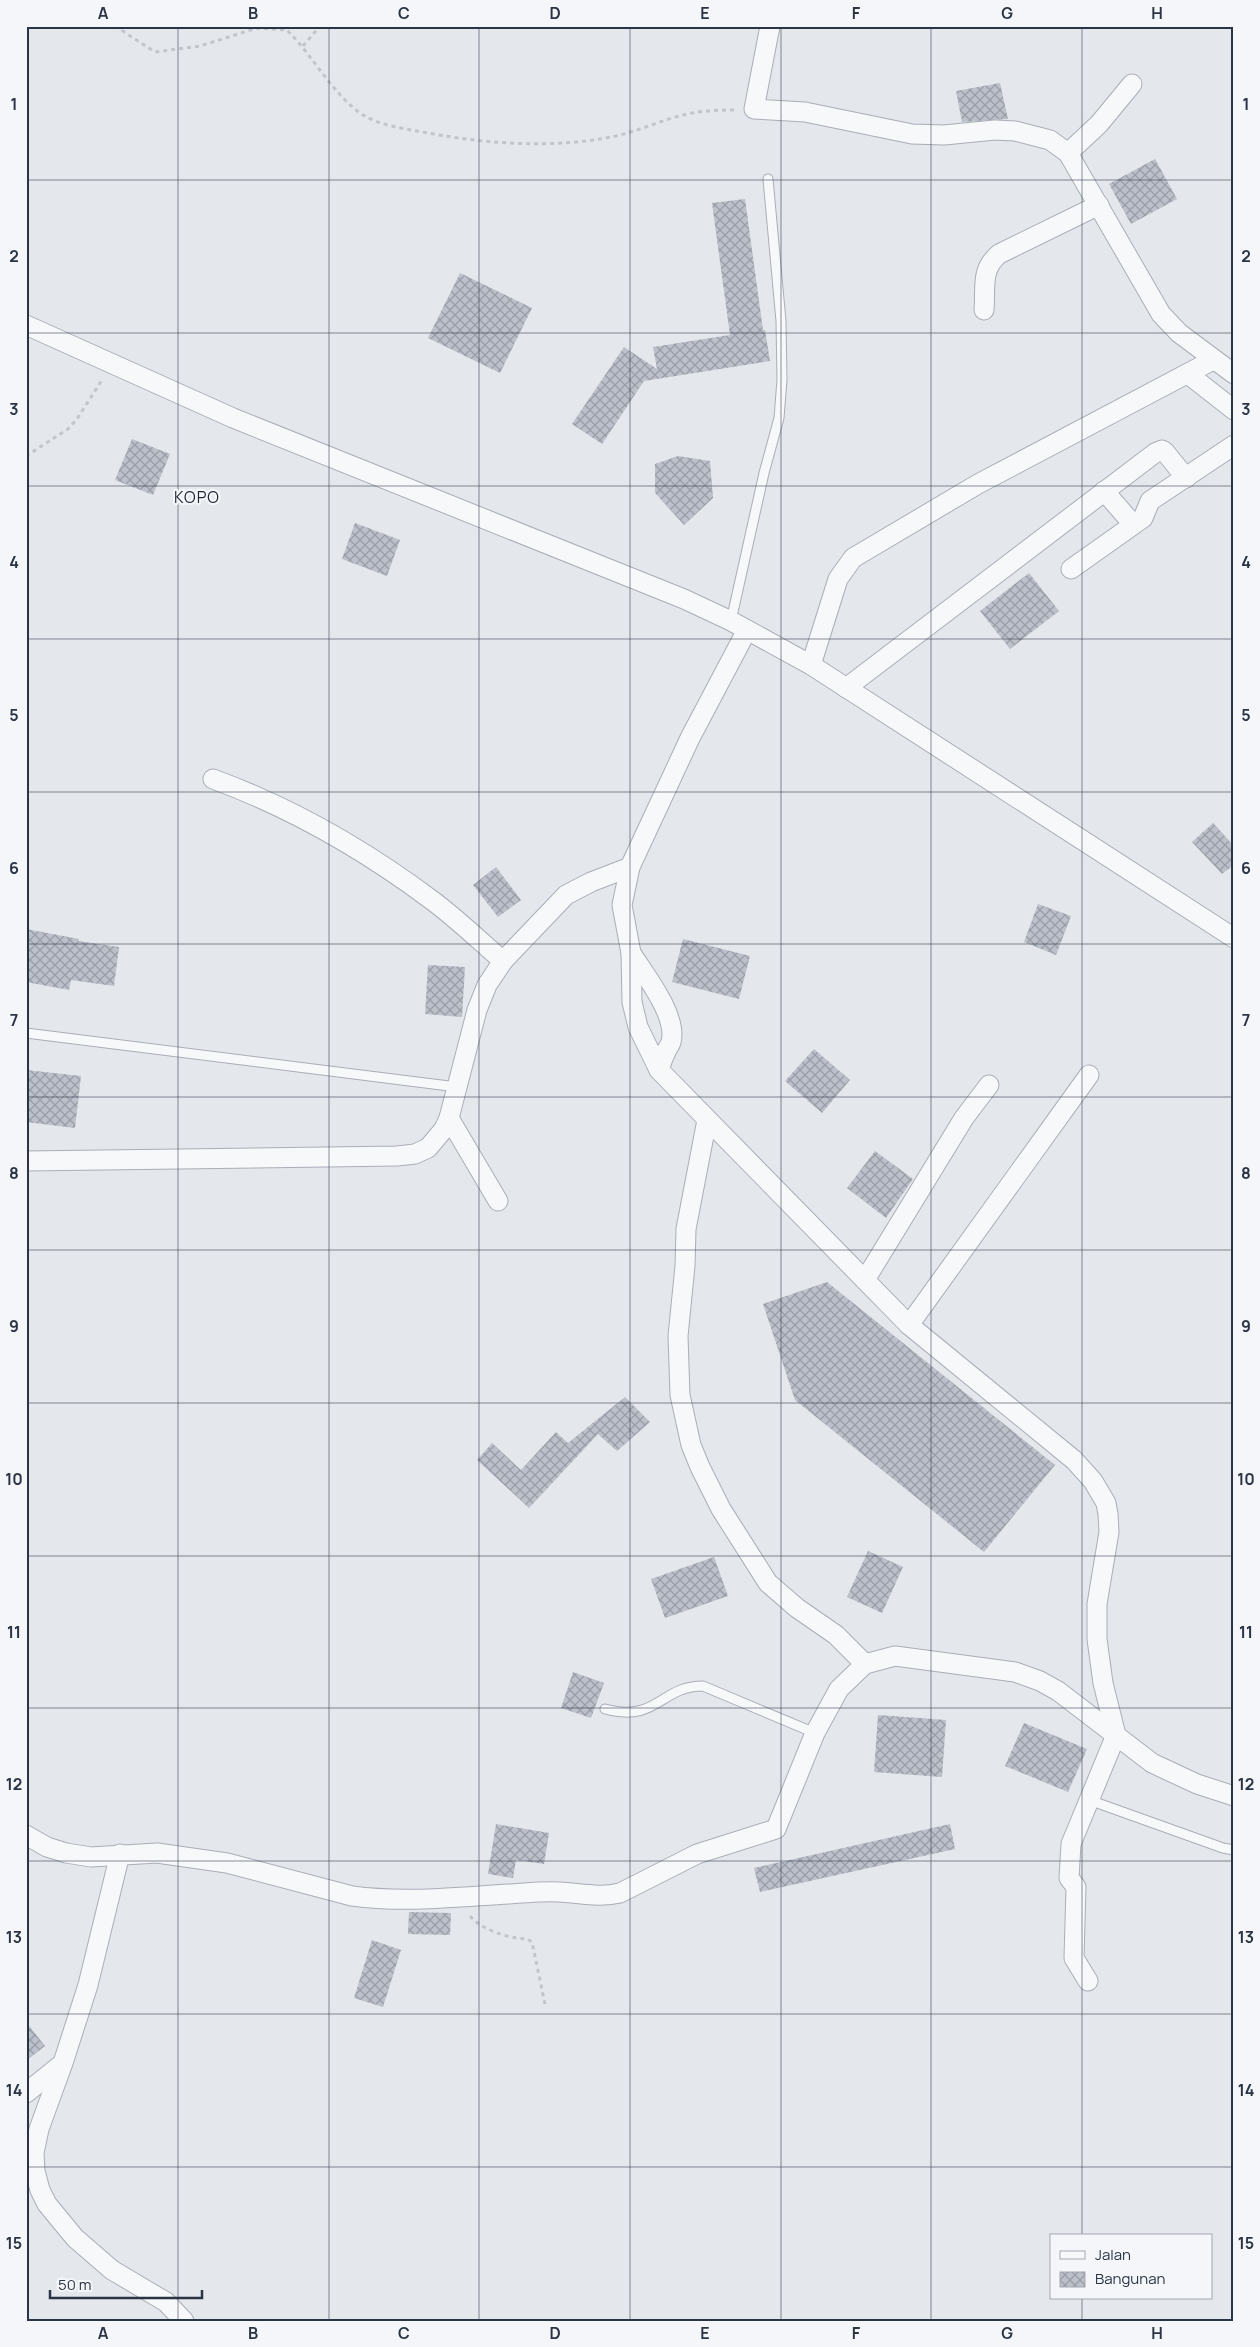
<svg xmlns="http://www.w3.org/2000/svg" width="1260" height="2347" font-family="Manrope,sans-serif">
<defs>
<pattern id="building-cross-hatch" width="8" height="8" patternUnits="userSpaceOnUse" patternTransform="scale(1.25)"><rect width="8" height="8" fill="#bbc0ca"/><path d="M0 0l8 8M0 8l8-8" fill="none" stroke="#989da6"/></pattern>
</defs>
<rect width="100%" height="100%" fill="#e4e7ec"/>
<g fill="url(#building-cross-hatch)">
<path d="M1000,83L1008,119L962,122L956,91Z"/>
<path d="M1155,159L1177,199L1131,224L1109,184Z"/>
<path d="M745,199L763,330H765L770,361L644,381L602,444L572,424L624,347L657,369L653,347L730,335L712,203Z"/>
<path d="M460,273L532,308L500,373L428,338Z"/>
<path d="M132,439L170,454L153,495L115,480Z"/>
<path d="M678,456L710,461L713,498L684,525L655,493V464Z"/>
<path d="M355,523L400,540L387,576L342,559Z"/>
<path d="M1029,573L1059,611L1010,649L980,611Z"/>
<path d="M1213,823L1234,846V865L1222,874L1192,842Z"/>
<path d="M496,867L521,900L498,917L473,885Z"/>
<path d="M1038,904L1071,916L1056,955L1024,942Z"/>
<path d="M26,929L79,939L78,941L119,947L114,986L71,980L69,990L26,982Z"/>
<path d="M683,939L750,956L739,999L672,982Z"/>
<path d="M428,965L465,967L462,1017L425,1014Z"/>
<path d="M814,1049L850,1080L822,1113L785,1081Z"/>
<path d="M26,1070L81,1076L75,1128L26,1122Z"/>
<path d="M875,1151L913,1179L886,1218L847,1188Z"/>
<path d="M827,1282L1055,1465L984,1552L795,1400L763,1304Z"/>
<path d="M625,1397L650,1422L617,1451L598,1434L529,1508L477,1460L492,1443L521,1470L556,1432L568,1443Z"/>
<path d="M868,1551L903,1567L882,1613L847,1597Z"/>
<path d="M714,1557L728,1596L665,1618L651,1579Z"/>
<path d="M573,1672L604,1683L591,1718L561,1708Z"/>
<path d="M878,1715L946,1720L942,1777L874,1772Z"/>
<path d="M1024,1723L1087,1749L1068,1792L1005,1766Z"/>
<path d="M496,1824L549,1833L544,1864L516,1860L513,1878L488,1874Z"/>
<path d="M950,1824L955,1849L760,1892L754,1868Z"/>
<path d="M409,1912L451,1913L450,1935L408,1934Z"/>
<path d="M372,1940L401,1950L383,2007L354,1998Z"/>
<path d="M26,2022L45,2046L26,2061Z"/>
</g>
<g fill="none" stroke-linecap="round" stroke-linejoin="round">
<g stroke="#a9aeb7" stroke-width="11">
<g id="service">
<path d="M731,621L764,473L779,418L782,380L781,321L768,179"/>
<path d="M26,1033L457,1087"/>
<path d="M605,1709C658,1723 660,1686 703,1686L815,1733"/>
<path d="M1089,1800L1223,1848L1234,1850"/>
</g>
</g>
<g stroke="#a9aeb7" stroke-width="21">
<g id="minor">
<path d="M770,26L754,109L805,112L912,134L944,135L995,130L1015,131L1050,140L1068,153L1161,314L1179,333L1234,374"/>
<path d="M1068,153L1099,124L1132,84"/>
<path d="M984,310C986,288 980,270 999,254L1099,205"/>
<path d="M26,325L233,418L684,599L731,621L811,665L1234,938"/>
<path d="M1188,374L1234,410"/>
<path d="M1104,491L1133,524"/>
<path d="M1071,569L1143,518L1150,501L1234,445"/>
<path d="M747,630L690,738L630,867L622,905L631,953L632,1002L638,1027L659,1070L909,1325L1074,1460L1093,1481L1106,1503L1108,1514L1109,1532L1097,1604V1639L1103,1683L1116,1735L1071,1844L1069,1878L1076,1887L1074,1958L1088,1981"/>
<path d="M811,665L838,579L853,558L978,484L1213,360"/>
<path d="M846,688L1155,453L1162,450L1165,452L1186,478"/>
<path d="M213,779C292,808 365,850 433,901C457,919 480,941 503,961"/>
<path d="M631,953C645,975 678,1016 671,1042C670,1046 667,1048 666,1052C663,1057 661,1064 659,1070"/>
<path d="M449,1118L498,1201"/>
<path d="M707,1120L686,1229L685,1266L678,1336L680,1395L691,1445L700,1467L721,1509L768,1583L797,1608L836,1635L865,1664"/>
<path d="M26,1161L397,1156L415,1154L428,1148L444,1129L449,1118L477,1010L487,985L503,961L566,895L591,882L630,867"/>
<path d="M865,1280L964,1118L989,1085"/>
<path d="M909,1325L1089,1075"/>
<path d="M26,1835L47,1847L66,1853L91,1857L157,1853L227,1863L352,1896C404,1903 457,1897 509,1894C526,1893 543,1891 559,1892C580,1893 599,1898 620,1893L697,1854L776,1829L815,1733L839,1689L865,1664L895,1656L1015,1672L1040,1681L1058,1691L1152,1763L1197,1784L1234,1796"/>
<path d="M120,1854L88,1985L63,2063L39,2129L34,2153L35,2171L40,2190L47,2204L75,2238L112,2270L166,2302L184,2321"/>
<path d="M26,2093L62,2064"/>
</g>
</g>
<g stroke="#c2c5cb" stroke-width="3" stroke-dasharray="4 4" stroke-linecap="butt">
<path d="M115,26L155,52L200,46L257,28L287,30C312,55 329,88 356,110C373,124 396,127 417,131C479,143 543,149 606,138C631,134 654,123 679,116C697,111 716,110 735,110"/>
<path d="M303,46L320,26"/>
<path d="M26,456L68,429L77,419L102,380"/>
<path d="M470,1916C480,1928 502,1936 517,1938C523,1939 527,1938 532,1942L545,2004"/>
</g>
<use href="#service" stroke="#f7f8fa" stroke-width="9"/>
<use href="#minor" stroke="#f7f8fa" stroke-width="19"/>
</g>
<path fill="none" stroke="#2b3445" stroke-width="1" stroke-opacity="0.55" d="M178,26V2321M329,26V2321M479,26V2321M630,26V2321M781,26V2321M931,26V2321M1082,26V2236M26,180H1234M26,333H1234M26,486H1234M26,639H1234M26,792H1234M26,944H1234M26,1097H1234M26,1250H1234M26,1403H1234M26,1556H1234M26,1708H1234M26,1861H1234M26,2014H1234M26,2167H1234M1082,2298V2321"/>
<g text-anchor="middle" stroke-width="4.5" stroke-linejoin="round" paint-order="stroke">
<g font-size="16" letter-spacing="1" fill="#1d2536" stroke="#f4f6f9">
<text x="197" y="503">KOPO</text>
</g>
</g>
<rect width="1260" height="2347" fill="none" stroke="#f4f6f9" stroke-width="55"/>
<rect x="1050" y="2234" width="162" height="65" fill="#f4f6f9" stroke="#a4a8b1"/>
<rect x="1060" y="2251" width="25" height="8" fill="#f7f8fa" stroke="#a4a8b1"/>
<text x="1095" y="2260" font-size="15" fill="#2b3445">Jalan</text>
<rect x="1060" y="2272" width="25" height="15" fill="url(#building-cross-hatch)" stroke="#a4a8b1"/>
<text x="1095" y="2284" font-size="15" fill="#2b3445">Bangunan</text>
<path d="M50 2290v8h152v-8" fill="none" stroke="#2b3445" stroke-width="2.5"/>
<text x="58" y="2290" font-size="15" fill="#2b3445" stroke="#f4f6f9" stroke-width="4" paint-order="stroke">50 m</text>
<rect x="28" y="28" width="1204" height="2292" fill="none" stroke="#2b3445" stroke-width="2"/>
<g font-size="16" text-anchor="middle" font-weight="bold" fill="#2b3445">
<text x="103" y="19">A</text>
<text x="253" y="19">B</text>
<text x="404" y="19">C</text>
<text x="555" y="19">D</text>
<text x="705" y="19">E</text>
<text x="856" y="19">F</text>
<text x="1007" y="19">G</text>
<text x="1157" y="19">H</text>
<text x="14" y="110">1</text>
<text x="1246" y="110">1</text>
<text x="14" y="262">2</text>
<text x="1246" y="262">2</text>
<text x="14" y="415">3</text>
<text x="1246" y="415">3</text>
<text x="14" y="568">4</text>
<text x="1246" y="568">4</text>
<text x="14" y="721">5</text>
<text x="1246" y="721">5</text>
<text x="14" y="874">6</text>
<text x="1246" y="874">6</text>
<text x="14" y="1026">7</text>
<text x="1246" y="1026">7</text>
<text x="14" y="1179">8</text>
<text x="1246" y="1179">8</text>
<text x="14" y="1332">9</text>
<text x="1246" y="1332">9</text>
<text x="14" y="1485">10</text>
<text x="1246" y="1485">10</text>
<text x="14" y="1638">11</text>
<text x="1246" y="1638">11</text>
<text x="14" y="1790">12</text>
<text x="1246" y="1790">12</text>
<text x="14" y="1943">13</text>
<text x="1246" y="1943">13</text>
<text x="14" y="2096">14</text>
<text x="1246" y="2096">14</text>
<text x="14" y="2249">15</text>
<text x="1246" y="2249">15</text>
<text x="103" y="2339">A</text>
<text x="253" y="2339">B</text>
<text x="404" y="2339">C</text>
<text x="555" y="2339">D</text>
<text x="705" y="2339">E</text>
<text x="856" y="2339">F</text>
<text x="1007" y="2339">G</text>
<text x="1157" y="2339">H</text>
</g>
</svg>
